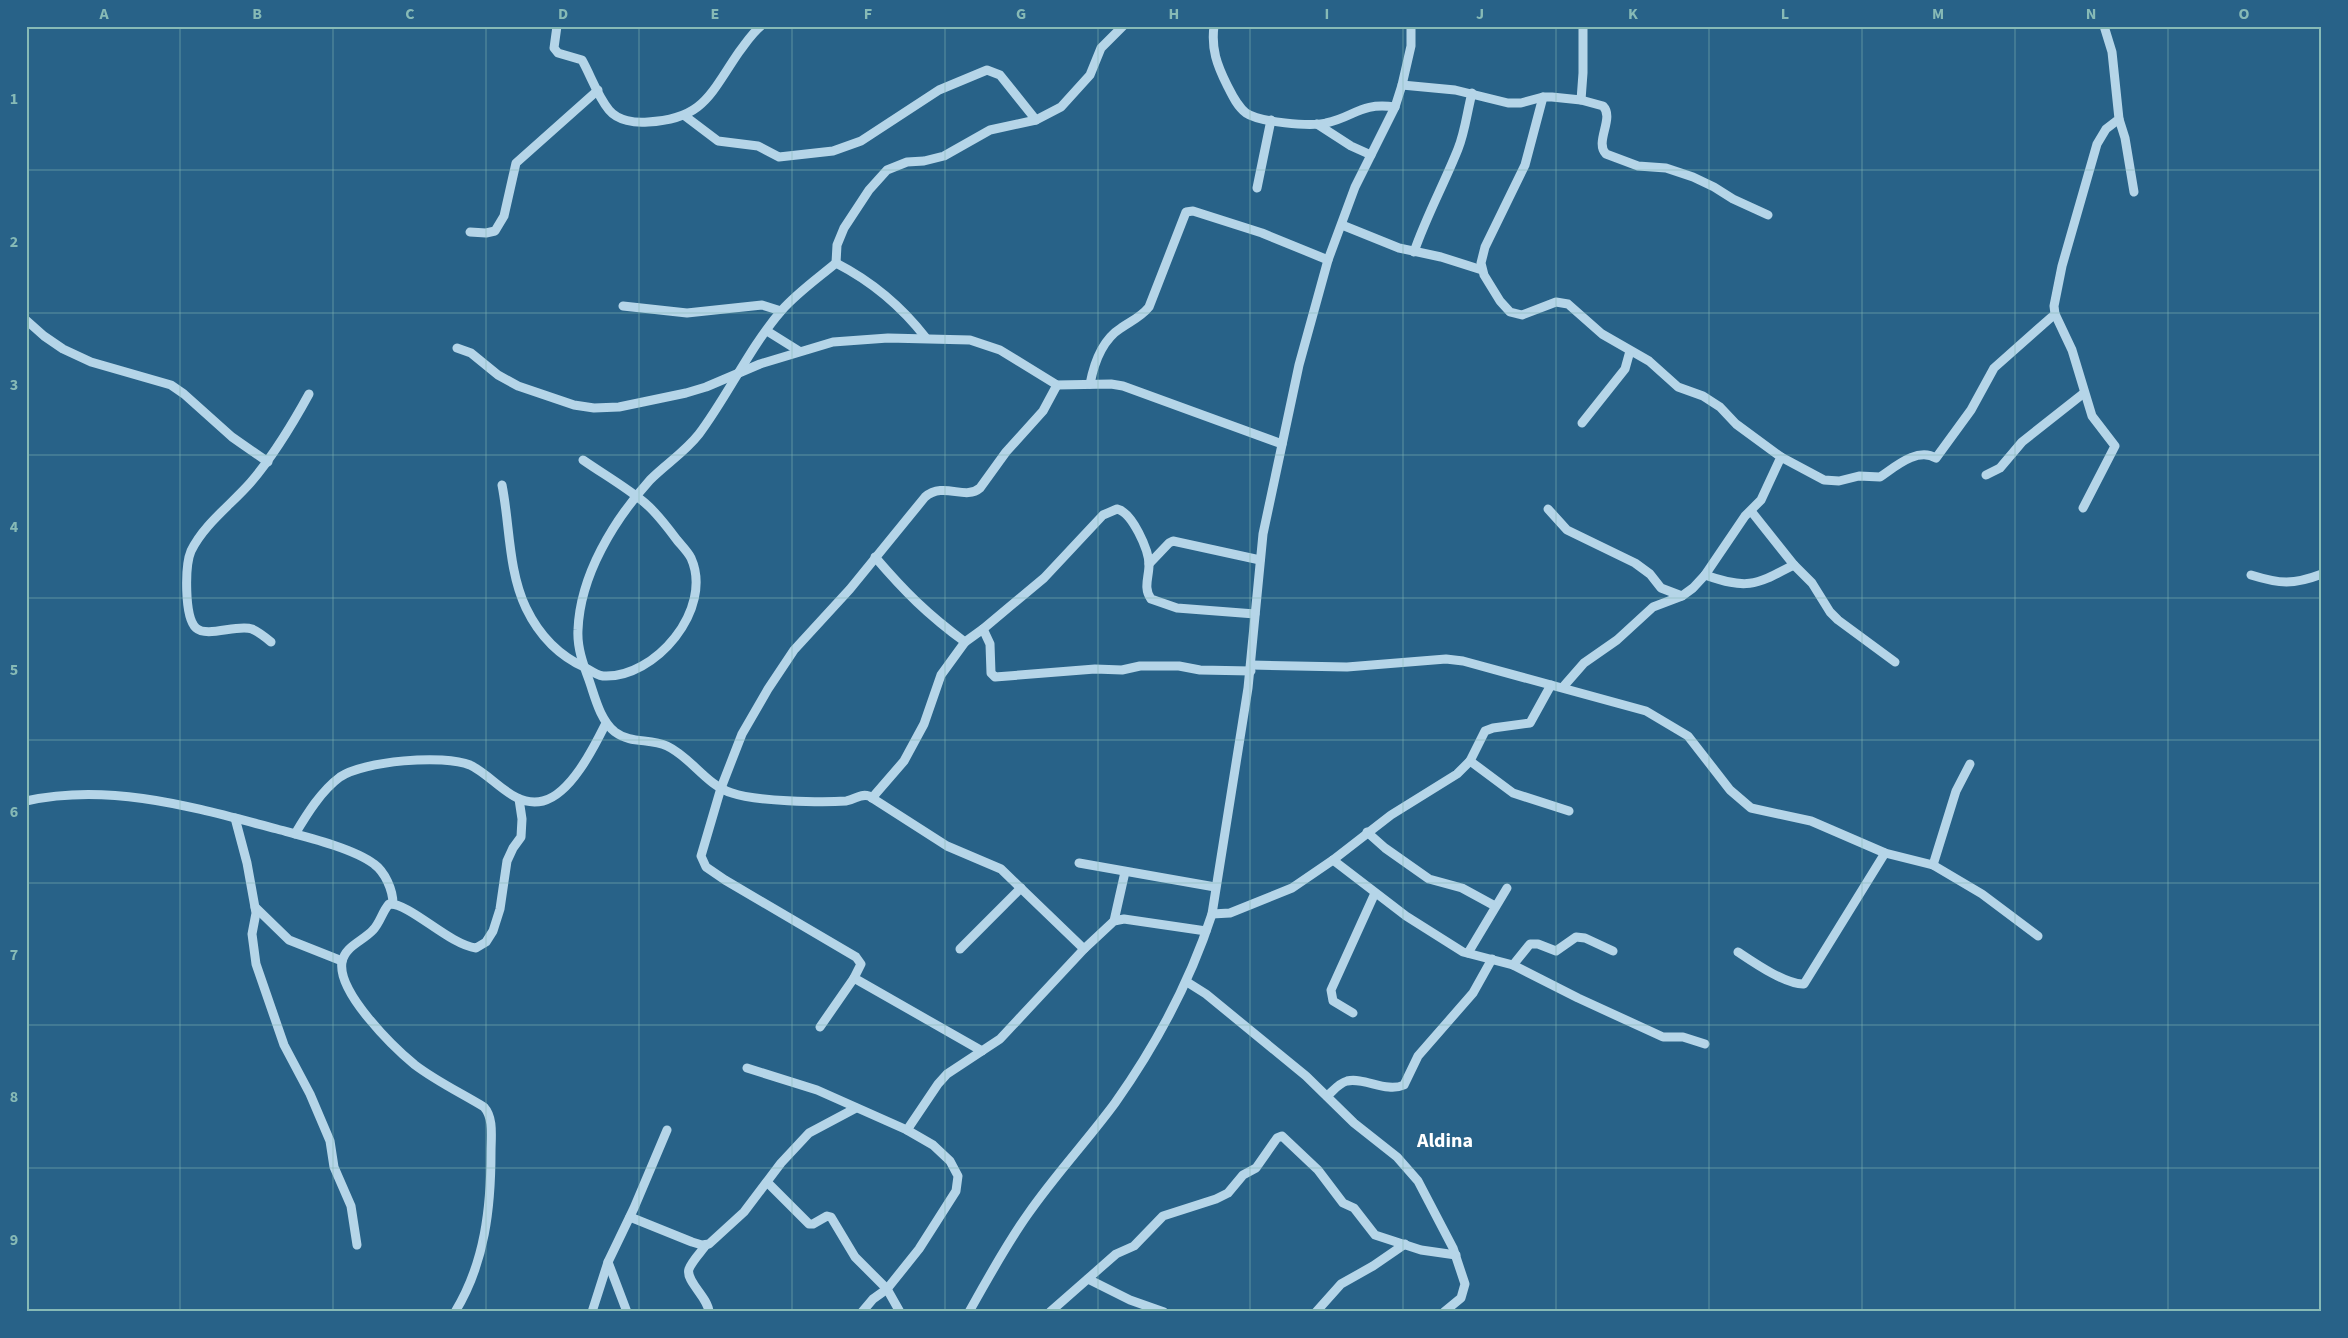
<svg xmlns="http://www.w3.org/2000/svg" width="2348" height="1338" font-family="'Source Sans 3',sans-serif">
<rect width="100%" height="100%" fill="#286288"/>
<g fill="none" stroke-linecap="round" stroke-linejoin="round">
<g stroke="#b5d5e8" stroke-width="9">
<path d="M557,26L554,48L558,53L582,60C591,76 597,95 609,110C618,121 635,123 648,122C704,119 710,94 739,52C746,43 752,33 761,26"/>
<path d="M1214,26C1211,49 1217,65 1227,85C1232,95 1237,106 1246,113C1259,122 1310,127 1326,123C1355,117 1360,102 1395,107"/>
<path d="M1402,85L1455,90L1508,103H1521L1543,97H1552L1581,100L1603,106C1615,118 1594,142 1606,154L1638,166L1666,168L1693,177L1714,187L1733,199L1768,215"/>
<path d="M1543,97L1525,165L1485,247L1481,263L1484,275L1500,301L1510,312L1522,315L1556,302L1568,304L1602,334L1649,361L1678,387L1703,396L1720,407L1736,424L1781,457L1761,500L1745,516L1705,575"/>
<path d="M1581,100L1583,73V26"/>
<path d="M685,116L718,141L758,146L779,157L833,151L861,141L939,90L987,70L1000,75L1036,120"/>
<path d="M2119,119L2125,138L2134,192"/>
<path d="M1317,124L1351,146L1371,155"/>
<path d="M1257,188L1271,120"/>
<path d="M1342,225L1399,248L1441,257L1482,270"/>
<path d="M470,232L486,233L495,231L504,216L516,163L598,90"/>
<path d="M1414,252C1426,217 1444,184 1458,149C1465,132 1467,112 1472,93"/>
<path d="M836,263C818,278 797,293 782,310C749,348 729,394 699,434C685,452 666,464 650,480C614,520 580,575 578,630C577,647 583,664 589,680C595,697 600,720 615,732C631,744 650,738 667,746C691,757 706,785 732,793C754,801 821,803 846,801C855,800 860,793 869,796L947,846L1001,869L1084,949"/>
<path d="M836,263L837,245L844,228L869,190L887,170L907,162L924,161L944,156L990,130L1036,120L1061,107L1090,75L1101,48L1123,26"/>
<path d="M836,263C871,281 902,307 926,338"/>
<path d="M623,306L687,313L762,305L781,311"/>
<path d="M2055,314L2072,350L2092,416L2115,446L2083,508"/>
<path d="M26,320L44,336L63,349L91,362L171,385L184,394L232,437L268,462"/>
<path d="M767,331L799,351"/>
<path d="M457,348L471,353L498,375L518,386L574,405L594,408L619,407L686,393L706,387L760,364L833,342L888,338L970,340L1000,350L1057,385L1111,384L1123,386L1282,444"/>
<path d="M1090,384C1094,363 1102,340 1121,328C1131,321 1141,317 1149,307L1186,212L1193,211L1262,233L1328,260"/>
<path d="M1582,423L1625,369L1630,351"/>
<path d="M1781,457L1824,480L1839,481L1859,476L1880,477C1895,467 1917,447 1936,458L1971,410L1994,368L2055,314L2054,306L2062,266L2097,144L2106,129L2119,119L2112,52L2104,26"/>
<path d="M1986,475L2000,468L2022,442L2084,393"/>
<path d="M502,485C510,525 508,570 526,608C539,635 559,656 586,668C591,671 597,675 603,676C655,679 714,609 691,558C688,552 682,546 677,540C668,528 657,513 645,503C626,487 603,474 583,460"/>
<path d="M1548,509L1567,530L1635,563L1650,574L1661,588L1682,596"/>
<path d="M1751,511L1794,565"/>
<path d="M875,557C905,592 927,614 965,642L983,629L990,644L991,673L995,677L1095,669L1122,670L1140,666H1179L1200,670L1251,671"/>
<path d="M1149,564L1169,543L1173,541L1260,560"/>
<path d="M2251,575C2280,584 2293,585 2322,574"/>
<path d="M983,629L1044,578L1103,515L1117,509C1132,512 1149,550 1149,565C1149,577 1143,588 1151,599L1177,608L1255,614"/>
<path d="M271,642C265,637 259,632 252,629C237,624 207,638 196,628C184,617 185,565 191,551C204,524 232,504 251,482C274,455 292,425 309,394"/>
<path d="M1251,665L1347,667L1446,659L1463,661L1646,711L1688,736L1730,790L1751,808L1811,821L1885,853L1933,865L1982,894L2038,936"/>
<path d="M1563,687L1584,663L1617,640L1653,607L1682,596L1693,588L1705,575C1748,590 1755,585 1794,565L1812,583L1830,612L1838,620L1895,662"/>
<path d="M1470,761L1513,793L1569,811"/>
<path d="M872,798L904,761L924,724L941,675L965,642"/>
<path d="M26,801C111,782 196,808 277,829C303,836 353,848 374,864C385,872 393,890 393,904"/>
<path d="M235,818L247,863L256,913L252,934L256,964L284,1045L310,1094L330,1141L334,1167L351,1206L357,1245"/>
<path d="M1367,832L1385,848L1429,879L1462,888L1495,906"/>
<path d="M295,834C307,814 321,791 340,777C363,761 444,754 470,765C495,777 513,808 543,801C571,794 594,747 606,723"/>
<path d="M1333,860L1406,916L1463,952L1513,965L1578,998L1663,1037H1683L1705,1044"/>
<path d="M1079,863L1215,887"/>
<path d="M1933,865L1956,791L1970,764"/>
<path d="M255,907L289,940L342,961"/>
<path d="M1212,914L1230,913L1292,888L1333,860L1391,815L1457,774L1470,761L1485,731L1493,728L1530,723L1551,685"/>
<path d="M1114,921L1125,872"/>
<path d="M960,949L1021,888"/>
<path d="M1738,952C1753,962 1786,985 1804,984L1885,853"/>
<path d="M1468,953L1507,888"/>
<path d="M1513,965L1530,944H1538L1556,951L1576,937L1585,938L1613,951"/>
<path d="M854,978L861,964L856,957L725,880L706,867L701,856L721,788L742,734L768,689L794,650L850,589L925,497C944,481 965,501 980,488L1006,452L1043,411L1057,385"/>
<path d="M1187,982L1206,994L1306,1076L1354,1123L1397,1157L1418,1181L1453,1248L1465,1284L1461,1298L1444,1312"/>
<path d="M1353,1013L1333,1001L1331,990L1375,893"/>
<path d="M820,1027L854,978L982,1051"/>
<path d="M747,1068L817,1090L907,1130L938,1084L947,1074L1000,1039L1084,949L1114,921L1124,919L1206,931"/>
<path d="M1327,1096C1333,1091 1339,1083 1347,1081C1365,1077 1386,1093 1404,1085L1418,1056L1473,993L1492,959"/>
<path d="M767,1182L809,1224H813L827,1216L831,1217L855,1257L887,1289L900,1312"/>
<path d="M630,1217L692,1242L702,1245L709,1244L744,1212L781,1163L809,1133L856,1108"/>
<path d="M706,1245C701,1252 692,1261 689,1269C685,1281 708,1297 709,1312"/>
<path d="M608,1262L627,1312"/>
<path d="M1088,1279L1130,1300L1164,1312"/>
<path d="M455,1312C485,1263 491,1207 491,1152C491,1137 494,1118 484,1107C461,1093 436,1081 415,1065C393,1047 337,992 342,962C345,946 363,941 373,930C380,923 382,912 389,904C410,903 448,944 476,948L486,942L493,931L500,909L507,861L513,848L521,837L522,819L519,799"/>
<path d="M592,1312L608,1262L634,1208L667,1130"/>
<path d="M862,1312L873,1299L887,1289L919,1249L956,1191L958,1176L950,1161L933,1145L907,1130"/>
<path d="M969,1312C988,1278 1006,1245 1028,1214C1055,1175 1087,1141 1115,1103C1156,1045 1190,982 1212,914L1248,688L1263,534L1299,365L1328,260L1355,187L1395,107L1402,85L1411,46V26"/>
<path d="M1050,1312L1116,1254L1134,1246L1163,1216L1216,1199L1228,1193L1243,1175L1256,1168L1277,1138L1282,1136L1318,1170L1343,1203L1354,1208L1375,1235L1421,1250L1456,1255"/>
<path d="M1316,1312L1341,1284L1373,1266L1405,1244"/>
</g>
</g>
<path fill="none" stroke="#87bab6" stroke-width="1" stroke-opacity="0.55" d="M180,26V1312M333,26V1312M486,26V1312M639,26V1312M792,26V1312M945,26V1312M1098,26V1312M1250,26V1312M1403,26V1312M1556,26V1312M1709,26V1312M1862,26V1312M2015,26V1312M2168,26V1312M26,170H2322M26,313H2322M26,455H2322M26,598H2322M26,740H2322M26,883H2322M26,1025H2322M26,1168H2322"/>
<g text-anchor="middle" stroke-width="4" stroke-linejoin="round" paint-order="stroke">
<g font-size="20" font-weight="bold" fill="#fff" stroke="#286288">
<text x="1445" y="1147">Aldina</text>
</g>
</g>
<rect width="2348" height="1338" fill="none" stroke="#286288" stroke-width="55"/>
<rect x="28" y="28" width="2292" height="1282" fill="none" stroke="#87bab6" stroke-width="2"/>
<g font-size="16" text-anchor="middle" font-weight="bold" fill="#87bab6">
<text x="104" y="19">A</text>
<text x="257" y="19">B</text>
<text x="410" y="19">C</text>
<text x="563" y="19">D</text>
<text x="715" y="19">E</text>
<text x="868" y="19">F</text>
<text x="1021" y="19">G</text>
<text x="1174" y="19">H</text>
<text x="1327" y="19">I</text>
<text x="1480" y="19">J</text>
<text x="1633" y="19">K</text>
<text x="1785" y="19">L</text>
<text x="1938" y="19">M</text>
<text x="2091" y="19">N</text>
<text x="2244" y="19">O</text>
<text x="14" y="104">1</text>
<text x="14" y="247">2</text>
<text x="14" y="390">3</text>
<text x="14" y="532">4</text>
<text x="14" y="675">5</text>
<text x="14" y="817">6</text>
<text x="14" y="960">7</text>
<text x="14" y="1102">8</text>
<text x="14" y="1245">9</text>
</g>
</svg>
